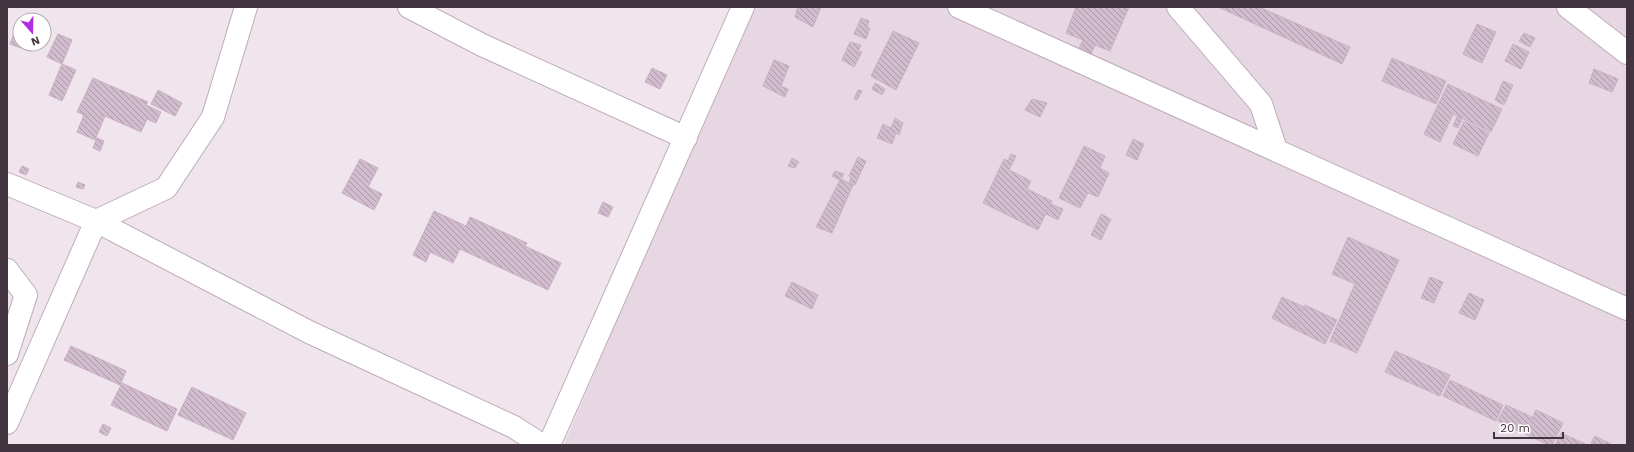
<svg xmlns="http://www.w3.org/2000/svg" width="1634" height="452" font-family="'Work Sans',sans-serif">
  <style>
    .residential { fill: #e7d7e3 }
    .building { fill: url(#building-back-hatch); stroke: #cab0c5 }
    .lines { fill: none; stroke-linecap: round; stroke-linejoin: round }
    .street-casing { stroke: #bdacb9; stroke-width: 24 }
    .street { stroke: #fff; stroke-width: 22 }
  </style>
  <defs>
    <pattern id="building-back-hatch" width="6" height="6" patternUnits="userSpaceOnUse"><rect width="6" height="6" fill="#d0bccc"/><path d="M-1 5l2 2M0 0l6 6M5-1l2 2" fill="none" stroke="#aa9aa7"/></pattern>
  </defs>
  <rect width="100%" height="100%" fill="#f0e5ed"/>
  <path class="residential" d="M747 7H1627V445H564Z"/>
  <g class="building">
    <path d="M798 7H821L813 27 795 17Z"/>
    <path d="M1076 7H1129L1110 51 1095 45 1091 54 1079 48 1083 40 1066 33Z"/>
    <path d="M1218 7H1259L1350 47 1342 64Z"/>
    <path d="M861 18 869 21 867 28H870L866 39 854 34Z"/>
    <path d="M1477 24 1496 32 1482 63 1463 54Z"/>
    <path d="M15 31 20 33V44H22L21 48 10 44Z"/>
    <path d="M893 31 919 43 896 90 871 76Z"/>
    <path d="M1524 33 1535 38 1530 47 1519 41Z"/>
    <path d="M58 34 72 40 62 64 47 57Z"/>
    <path d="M850 42 861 45 858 51 862 52 854 67 842 60Z"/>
    <path d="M1513 44 1529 52 1521 69 1505 61Z"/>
    <path d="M1392 58 1446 81 1436 104 1382 81Z"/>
    <path d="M774 60 789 66 781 86 788 89 785 97 763 86Z"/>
    <path d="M62 64 76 70 62 101 49 95Z"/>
    <path d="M652 68 667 75 660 89 645 82Z"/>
    <path d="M1594 69 1618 79 1612 92 1589 83Z"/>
    <path d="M93 78 148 102 146 105 161 112 156 123 147 119 141 132 105 116 95 140 77 132 84 115 77 112Z"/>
    <path d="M1503 81 1513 85 1504 105 1495 100Z"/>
    <path d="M875 83 885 89 882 95 872 89Z"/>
    <path d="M1448 84 1502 109 1491 132 1453 114 1440 142 1424 134Z"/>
    <path d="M158 90 182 103 175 116 151 104Z"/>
    <path d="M858 90 862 91 857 100 854 99Z"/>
    <path d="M1032 99 1047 103 1040 117 1025 110Z"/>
    <path d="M1457 117 1462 119 1458 128 1453 126Z"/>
    <path d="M895 118 903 123 899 135 896 133 892 144 877 138 883 124 891 128Z"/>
    <path d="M1464 121 1489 133 1478 156 1453 144Z"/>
    <path d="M97 138 104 141 100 151 93 148Z"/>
    <path d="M1133 139 1144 144 1137 160 1126 155Z"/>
    <path d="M1084 146 1105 156 1100 168 1109 173 1098 197 1088 193 1080 208 1059 198Z"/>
    <path d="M1011 154 1016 156 1009 170 1031 181 1027 189 1052 201 1038 230 983 203 1004 159 1008 161Z"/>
    <path d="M858 157 866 161 855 185 849 183 851 178 849 176Z"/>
    <path d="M792 158 799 162 795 168 788 166Z"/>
    <path d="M360 159 378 168 368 187 382 194 374 210 342 193Z"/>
    <path d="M22 166 29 169 26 175 19 172Z"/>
    <path d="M835 171 844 174 841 179 853 185 832 233 816 227 840 180 832 176Z"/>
    <path d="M78 182 85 185 83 189 76 187Z"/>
    <path d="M603 202 613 207 608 217 598 213Z"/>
    <path d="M1051 204 1063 209 1058 220 1046 214Z"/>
    <path d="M434 211 466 226 470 217 527 243 525 246 561 263 548 290 460 249 453 263 430 252 426 262 413 255Z"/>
    <path d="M1101 214 1111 219 1101 240 1091 235Z"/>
    <path d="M1348 237 1399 260 1357 353 1330 341 1355 284 1332 274Z"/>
    <path d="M1430 277 1443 282 1434 303 1421 298Z"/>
    <path d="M792 282 818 295 812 309 785 296Z"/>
    <path d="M1469 293 1484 300 1475 320 1459 313Z"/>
    <path d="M1282 297 1304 307 1294 329 1272 318Z"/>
    <path d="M1305 305 1337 320 1325 344 1294 329Z"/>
    <path d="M71 346 126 371 120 385 64 360Z"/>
    <path d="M1395 351 1450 375 1440 396 1385 372Z"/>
    <path d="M1450 380 1503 405 1496 421 1443 396Z"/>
    <path d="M122 383 177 409 167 431 111 405Z"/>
    <path d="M192 387 246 413 233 440 178 415Z"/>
    <path d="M1506 405 1532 417 1523 433 1498 421Z"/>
    <path d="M1536 410 1563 423 1552 445H1549L1525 434Z"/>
    <path d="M103 424 111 428 107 436 99 432Z"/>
    <path d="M1561 433 1588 445H1555Z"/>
    <path d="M1595 436 1613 445H1595L1591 443Z"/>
  </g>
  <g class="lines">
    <g class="street-casing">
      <g id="street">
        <path d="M409 7 482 45 686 138"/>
        <path d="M959 7 1627 309"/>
        <path d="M1178 7 1261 104 1276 150"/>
        <path d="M1568 7 1627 53"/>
        <path d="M7 184 96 221 309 332 514 427 542 445"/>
        <path d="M7 270 26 295 7 354"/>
        <path d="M7 423 96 221 166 188 213 117 246 7"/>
        <path d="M549 445 743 7"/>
      </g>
    </g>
    <use href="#street" class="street"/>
  </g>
  <rect width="1634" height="452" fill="none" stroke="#42353f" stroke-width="16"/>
  <g transform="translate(32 32) rotate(160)"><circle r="19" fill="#ffffff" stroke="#b3aeb2"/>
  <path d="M0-3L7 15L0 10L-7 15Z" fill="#b22be1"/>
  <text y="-6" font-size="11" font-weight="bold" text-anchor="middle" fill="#42353f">N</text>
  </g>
  <path d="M1494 432v6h69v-6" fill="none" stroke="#42353f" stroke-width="2"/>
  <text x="1500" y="432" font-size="12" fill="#42353f" stroke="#ffffff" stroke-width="3" paint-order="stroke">20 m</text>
</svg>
